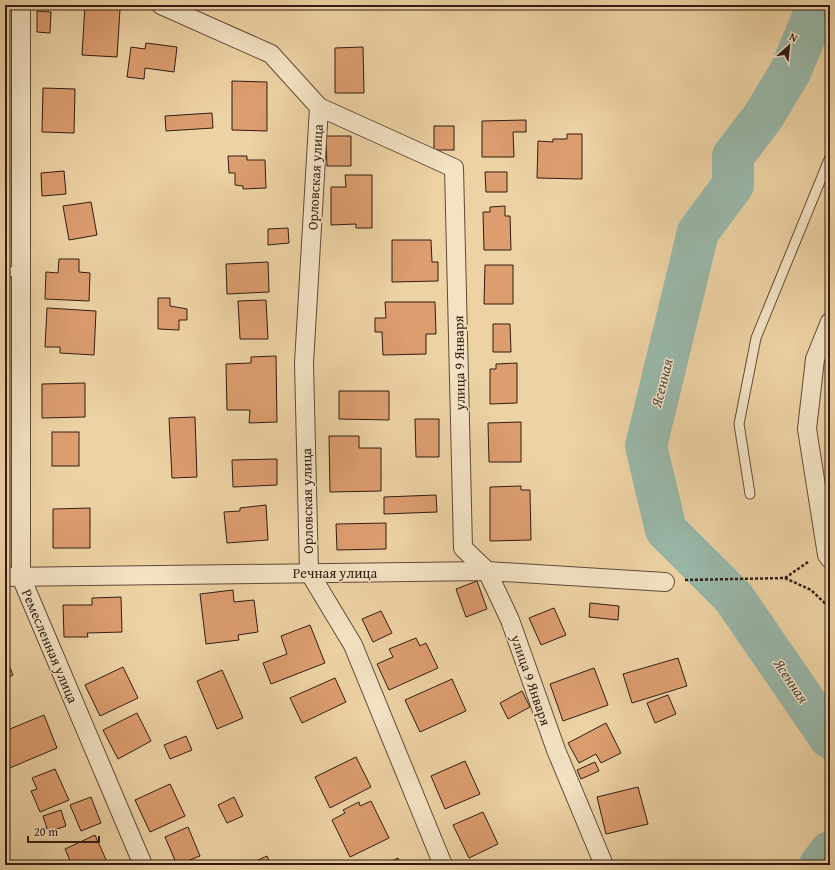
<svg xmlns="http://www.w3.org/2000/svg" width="835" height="870" font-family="'Gentium Book Plus',serif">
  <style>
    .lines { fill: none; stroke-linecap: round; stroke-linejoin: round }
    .river { stroke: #99b7a9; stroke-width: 42 }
    .building { fill: #dc9d6f; stroke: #321c13 }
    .service-casing { stroke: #614a37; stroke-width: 11 }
    .minor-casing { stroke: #614a37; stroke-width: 20 }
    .path { stroke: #321c13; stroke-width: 2.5; stroke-dasharray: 3 2; stroke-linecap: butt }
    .service { stroke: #f3e2c4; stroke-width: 9 }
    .minor { stroke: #f3e2c4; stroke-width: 18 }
    .labels { text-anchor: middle; stroke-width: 3; stroke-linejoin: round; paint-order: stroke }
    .street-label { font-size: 14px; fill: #321c13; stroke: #f3e2c4 }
    .water-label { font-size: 15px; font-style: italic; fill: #514a40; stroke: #f3e2c4 }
  </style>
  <rect width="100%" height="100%" fill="#edd2a4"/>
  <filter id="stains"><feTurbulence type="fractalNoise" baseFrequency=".005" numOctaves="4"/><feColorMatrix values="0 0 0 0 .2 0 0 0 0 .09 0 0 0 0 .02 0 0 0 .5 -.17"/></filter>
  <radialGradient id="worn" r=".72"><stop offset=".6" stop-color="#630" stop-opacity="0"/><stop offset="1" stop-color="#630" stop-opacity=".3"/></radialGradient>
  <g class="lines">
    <g class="river">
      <path d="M818 5 790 72 763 117 733 156V185L698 232 646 446 666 530 734 598 830 738"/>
      <path d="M820 865 830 852"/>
    </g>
  </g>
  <g class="building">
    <path d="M85 5H100V8L120 9 117 57 82 55Z"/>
    <path d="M37 11 51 12 50 33 37 32Z"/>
    <path d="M146 43 177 47 174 72 145 68 144 79 127 77 131 47 145 49Z"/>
    <path d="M363 47 364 93H335V48Z"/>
    <path d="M232 81 267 82V131L232 130Z"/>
    <path d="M43 88 75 89 74 133 42 132Z"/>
    <path d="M212 113 213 128 166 131 165 116Z"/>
    <path d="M526 120V132H513L514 157H482V121Z"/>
    <rect x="434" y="126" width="20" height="24"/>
    <path d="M567 134H582V179L537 178 538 141 553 142V139H567Z"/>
    <path d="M326 136H351V166H327Z"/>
    <path d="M228 156H247V160H265L266 188 243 189V186L235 185V173H229Z"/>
    <path d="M64 171 66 194 42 196 41 173Z"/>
    <path d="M485 172H507V192H486Z"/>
    <path d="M345 175H372V228H356V224L331 225V187H346Z"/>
    <path d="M91 202 97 235 69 240 63 206Z"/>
    <path d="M505 206V216H510L511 250H484L483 212H490V207Z"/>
    <path d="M288 228 289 243 268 245V229Z"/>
    <path d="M392 240H431L432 262H438V281L392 282Z"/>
    <path d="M59 259H79V272L90 273 89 301 45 299 46 272 58 273Z"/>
    <path d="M268 262 269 292 227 294 226 264Z"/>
    <path d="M485 265H513V304H484Z"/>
    <path d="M158 298H170V306L187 309V320H179V330L158 329Z"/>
    <path d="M266 300 268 339H240L238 301Z"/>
    <path d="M385 302H435L436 334H426V354L383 355 382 332H375V318H386Z"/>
    <path d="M47 308 96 311 94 355 60 353V347H45Z"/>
    <path d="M493 324H510L511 352H493Z"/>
    <path d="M276 356 277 422 249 423 250 410H227L226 364 251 363V357Z"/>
    <path d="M517 363V403L490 404V369H496V364Z"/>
    <path d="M85 383V417L42 418V384Z"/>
    <path d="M339 391H389V420L339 419Z"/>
    <path d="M195 417 197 477 172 478 169 418Z"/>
    <path d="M415 419H439V457H416Z"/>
    <path d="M521 422V462H489L488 423Z"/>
    <rect x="52" y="432" width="27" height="34"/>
    <path d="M329 436H359V448H381V491L330 492Z"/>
    <path d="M277 459V485L233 487 232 460Z"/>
    <path d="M521 486V490H530L531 540 490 541V487Z"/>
    <path d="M436 495 437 512 384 514V497Z"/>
    <path d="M266 505 268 540 227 543 224 512 240 511V508Z"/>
    <path d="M90 508V548H53V509Z"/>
    <path d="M386 523V549L337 550 336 524Z"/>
    <path d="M477 581 487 609 466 617 456 589Z"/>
    <path d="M233 590 234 602 254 600 258 632 238 635 239 640 206 644 200 594Z"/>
    <path d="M121 597 122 632 87 633 88 637H64L63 605H92V598Z"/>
    <path d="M590 603 619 606 618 620 589 617Z"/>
    <path d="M554 608 566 635 541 645 529 618Z"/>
    <path d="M381 611 392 633 373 642 362 619Z"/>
    <path d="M310 625 325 663 271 684 263 663 287 654 281 636Z"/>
    <path d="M416 638 420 646 426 643 438 668 389 690 377 664 393 657 389 649Z"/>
    <path d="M5 656 13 675 5 679Z"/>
    <path d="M678 658 687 686 632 703 623 674Z"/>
    <path d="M123 667 138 698 100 716 85 685Z"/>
    <path d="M594 668 608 705 563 721 550 684Z"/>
    <path d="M222 670 243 718 217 729 197 681Z"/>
    <path d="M335 678 346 702 302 723 290 698Z"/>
    <path d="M452 679 466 711 420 732 405 700Z"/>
    <path d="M522 691 530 707 508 719 500 703Z"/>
    <path d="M668 695 676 714 655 723 647 703Z"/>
    <path d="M137 713 151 741 118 759 103 730Z"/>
    <path d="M44 715 57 748 5 770V731Z"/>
    <path d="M606 723 621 753 601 763 596 754 579 763 568 743Z"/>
    <path d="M186 736 192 750 170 759 164 745Z"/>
    <path d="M356 757 371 787 330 808 315 777Z"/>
    <path d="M465 761 480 794 445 809 431 776Z"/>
    <path d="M595 762 599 771 581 779 577 770Z"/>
    <path d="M55 769 69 800 40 812 31 791 37 789 32 778Z"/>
    <path d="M170 784 185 816 150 832 135 800Z"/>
    <path d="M638 787 648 824 606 834 597 797Z"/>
    <path d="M91 797 101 823 81 831 70 805Z"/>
    <path d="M234 797 243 816 227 823 218 805Z"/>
    <path d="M371 801 389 838 350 857 332 820 345 813 343 810 359 802 360 806Z"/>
    <path d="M61 810 66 826 48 832 43 816Z"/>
    <path d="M483 812 498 844 469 858 453 825Z"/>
    <path d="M188 827 200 856 177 865 165 837Z"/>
    <path d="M95 835 107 862 100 865H72L65 849Z"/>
    <path d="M267 856 271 865H247Z"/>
    <path d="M398 858 401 865H383Z"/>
  </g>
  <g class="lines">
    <g class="service-casing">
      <g id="service">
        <path d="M5 272 21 271"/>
        <path d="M750 494 739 424 756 338 830 157"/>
        <path d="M820 500 830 499"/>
      </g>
    </g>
    <g class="minor-casing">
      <g id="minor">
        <path d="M21 5V577L143 865"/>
        <path d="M161 5 271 54 319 107 454 168 463 548 487 571 510 620 556 750 604 865"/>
        <path d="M319 107 304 363 309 572 353 645 443 865"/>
        <path d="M830 322 815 359 807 429 827 555 830 559"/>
        <path d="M5 577 487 571 665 582"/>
      </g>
    </g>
    <g class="path">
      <path d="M785 578 808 562"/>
      <path d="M685 580 785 578 811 590 830 608"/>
    </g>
    <use href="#service" class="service"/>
    <use href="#minor" class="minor"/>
  </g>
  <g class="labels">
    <g class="street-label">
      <text transform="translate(315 177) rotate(-87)" y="5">Орловская улица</text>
      <text transform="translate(459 363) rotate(-91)" y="5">улица 9 Января</text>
      <text transform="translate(307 501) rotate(-91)" y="5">Орловская улица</text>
      <text x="335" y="578">Речная улица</text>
      <text transform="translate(50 646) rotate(67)" y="5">Ремесленная улица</text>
      <text transform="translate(531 680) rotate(71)" y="5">улица 9 Января</text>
    </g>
    <g class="water-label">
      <text transform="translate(662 383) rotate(-76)" y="5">Ясенная</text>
      <text transform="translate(791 681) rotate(56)" y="5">Ясенная</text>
    </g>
  </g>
  <rect width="835" height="870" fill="none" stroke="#edd2a4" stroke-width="20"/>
  <rect x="6" y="6" width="823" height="858" fill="none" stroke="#321c13" stroke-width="2"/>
  <rect x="10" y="10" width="815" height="850" fill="none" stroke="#321c13"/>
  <g transform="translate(789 46) rotate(27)" stroke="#f3e2c4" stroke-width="3" paint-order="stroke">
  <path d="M0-3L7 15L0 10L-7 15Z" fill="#321c13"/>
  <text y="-6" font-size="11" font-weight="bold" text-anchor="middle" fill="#321c13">N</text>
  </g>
  <path d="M28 836v6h71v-6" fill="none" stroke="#321c13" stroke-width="2"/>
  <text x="34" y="836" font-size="12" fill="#321c13" stroke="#f3e2c4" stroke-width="3" paint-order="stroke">20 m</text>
  <rect width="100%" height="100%" filter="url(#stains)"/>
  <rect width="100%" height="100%" fill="url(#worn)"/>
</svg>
